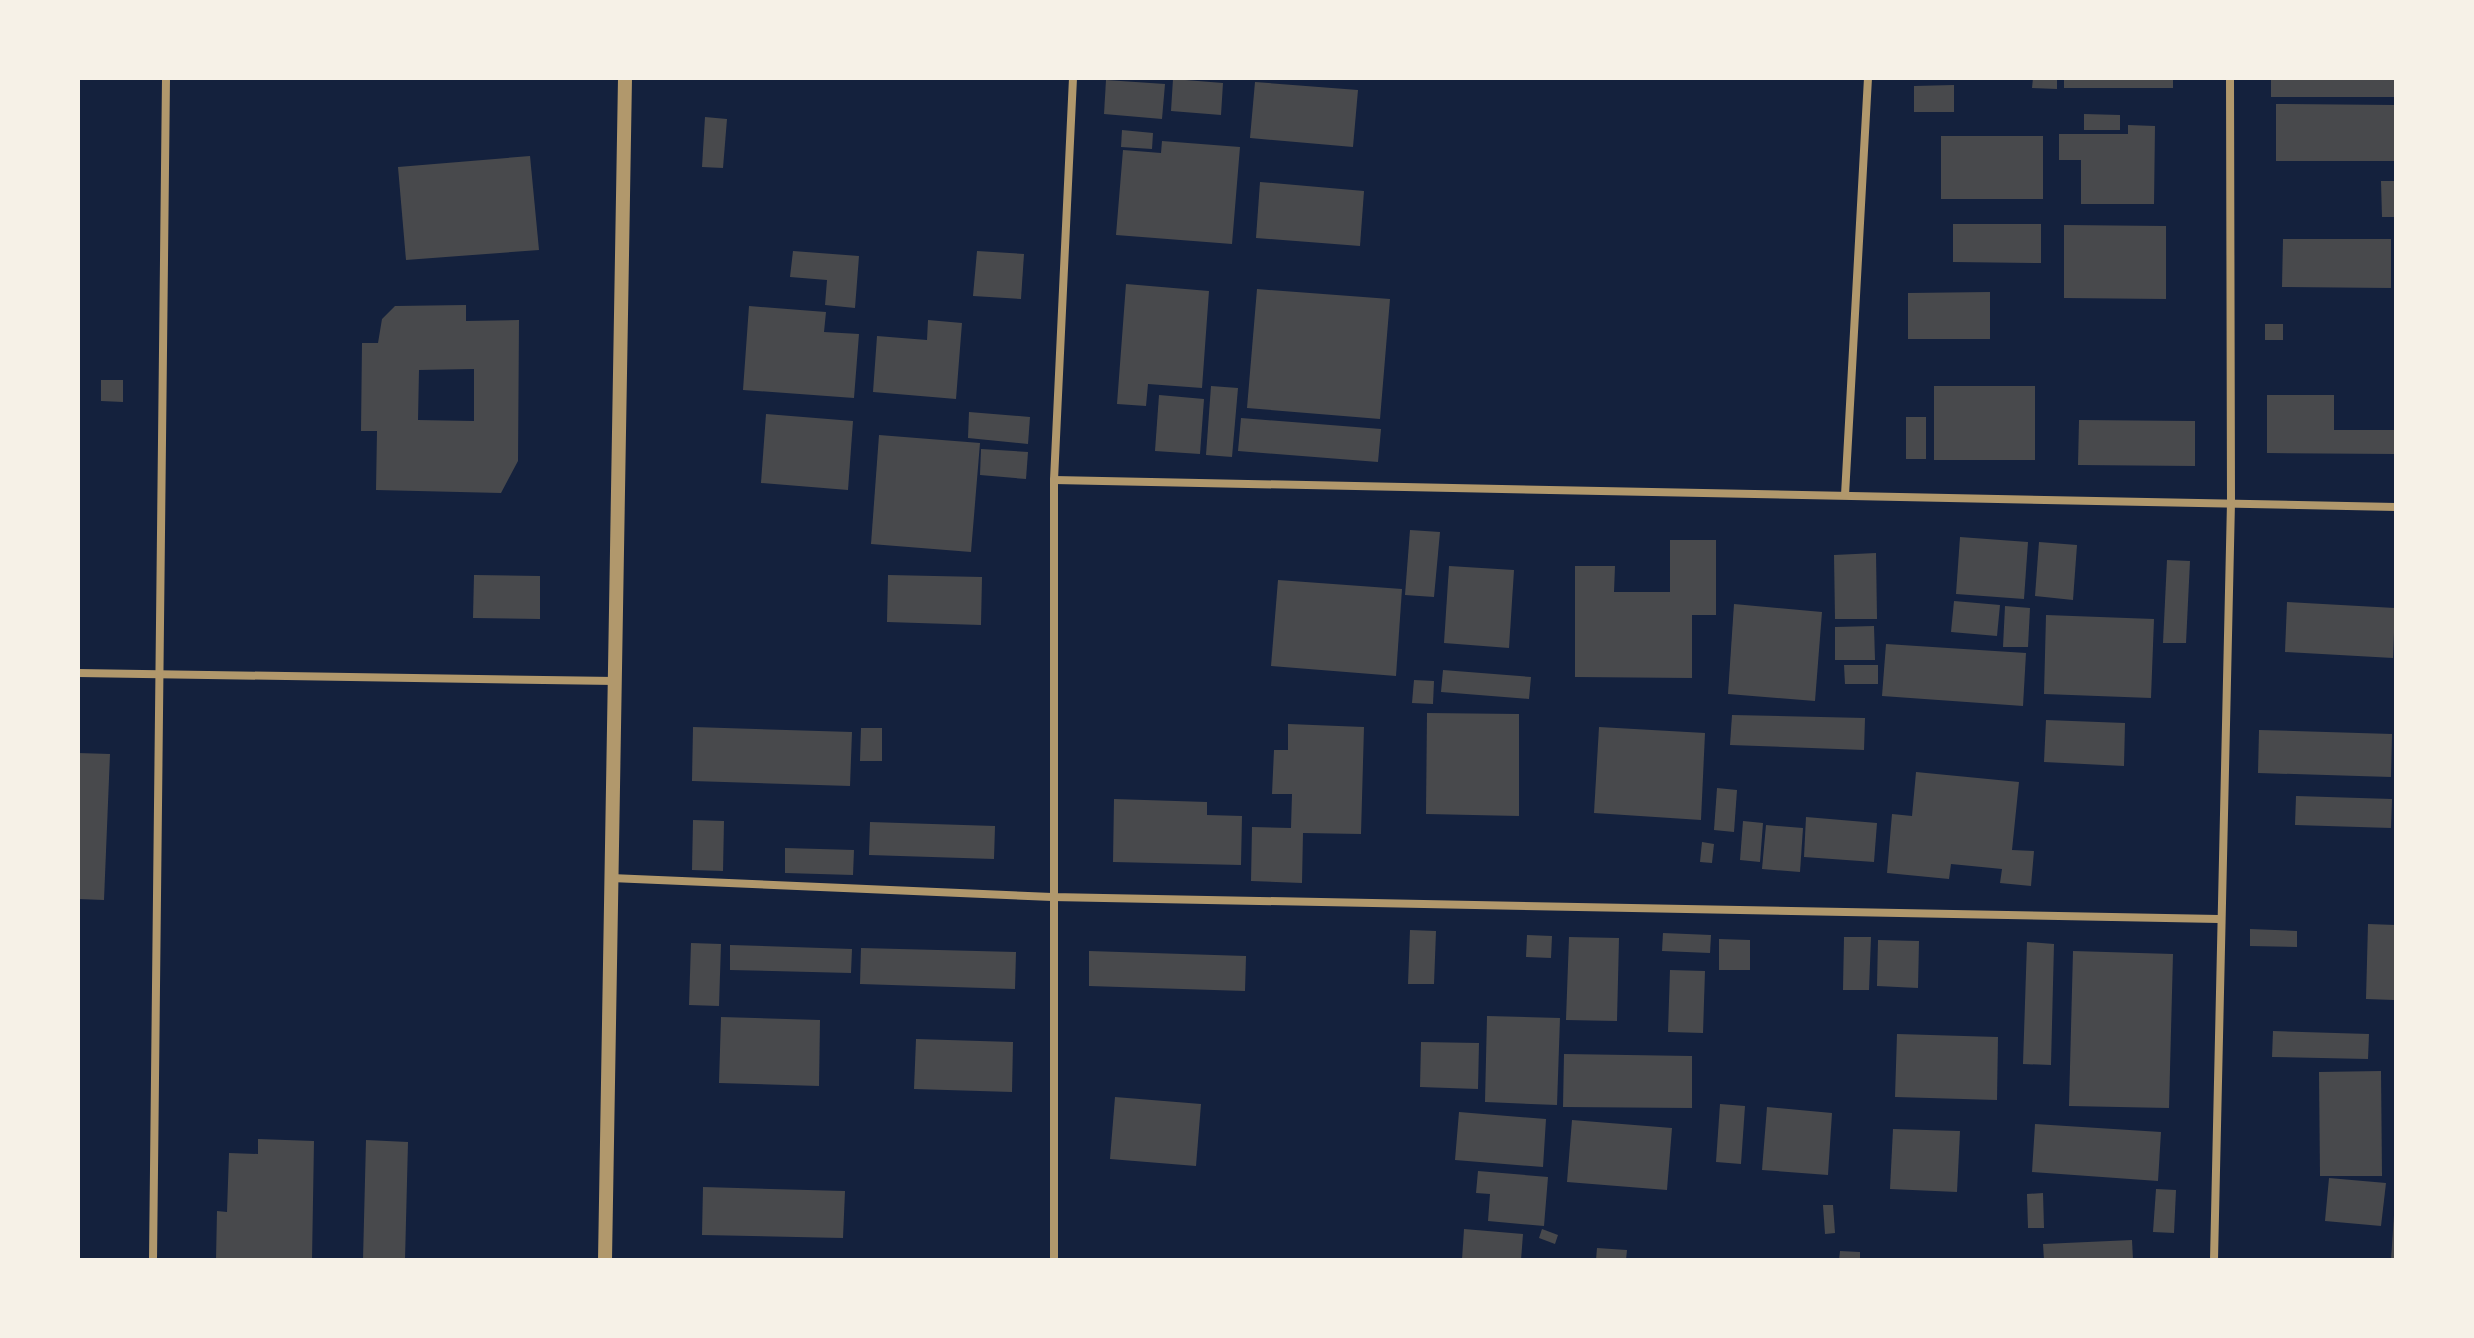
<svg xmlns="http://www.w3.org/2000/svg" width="2474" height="1338" font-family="Rubik,sans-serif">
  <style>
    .building { fill: #48494c; fill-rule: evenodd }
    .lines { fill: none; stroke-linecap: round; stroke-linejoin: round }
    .minor { stroke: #b1986c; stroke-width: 8 }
    .tertiary { stroke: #b1986c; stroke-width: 14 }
  </style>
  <rect width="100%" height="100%" fill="#14213d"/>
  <g class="building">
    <path d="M2033 78H2057V89L2032 88Z"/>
    <rect x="2064" y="78" width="109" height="10"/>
    <rect x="2271" y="78" width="125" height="19"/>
    <path d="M1173 79 1223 83 1221 115 1171 111Z"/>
    <path d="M1106 80 1165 84 1162 119 1104 114Z"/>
    <path d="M1255 82 1358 90 1353 147 1250 138Z"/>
    <path d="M1954 85V112H1914V86Z"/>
    <path d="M2276 104 2395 105V161H2276Z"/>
    <path d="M2084 114 2120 115V130H2084Z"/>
    <path d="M705 117 727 119 723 168 702 167Z"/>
    <path d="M2128 125 2155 126 2154 204H2081V160H2059V134H2128Z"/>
    <path d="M1122 130 1153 133 1152 149 1121 147Z"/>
    <rect x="1941" y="136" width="102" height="63"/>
    <path d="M1162 141 1240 147 1232 244 1116 235 1123 150 1161 153Z"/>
    <path d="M530 156 539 250 406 260 398 167Z"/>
    <path d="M2381 181H2396V217H2382Z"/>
    <path d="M1260 182 1364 191 1360 246 1256 238Z"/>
    <path d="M1953 224H2041V263L1953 262Z"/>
    <path d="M2064 225 2166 226V299L2064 298Z"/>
    <path d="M2283 239H2391V288L2282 287Z"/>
    <path d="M793 251 859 256 855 308 825 305 827 280 790 277Z"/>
    <path d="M977 251 1024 254 1021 299 973 296Z"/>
    <path d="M1126 284 1209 291 1202 388 1148 384 1146 406 1117 404Z"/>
    <path d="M1257 289 1390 299 1380 419 1247 408Z"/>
    <path d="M1990 292V339H1908V293Z"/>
    <path d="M466 305V321L519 320 518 461 501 493 376 490 377 431H361L362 343H378L382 319 395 306ZM474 369V421L418 420 419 370Z"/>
    <path d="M749 306 826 312 824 332 859 334 854 398 743 390Z"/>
    <path d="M928 320 962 323 956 399 873 392 877 336 927 340Z"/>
    <rect x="2265" y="324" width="18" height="16"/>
    <path d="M101 380H123V402L101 401Z"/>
    <path d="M1211 386 1238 388 1232 457 1206 455Z"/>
    <rect x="1934" y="386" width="101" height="74"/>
    <path d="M1159 395 1204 399 1200 454 1155 451Z"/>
    <path d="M2267 395H2334V430H2396V454L2267 453Z"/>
    <path d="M969 412 1030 417 1028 444 968 438Z"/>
    <path d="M766 414 853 421 848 490 761 483Z"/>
    <rect x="1906" y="417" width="20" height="42"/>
    <path d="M1241 418 1381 429 1378 462 1238 451Z"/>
    <path d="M2079 420 2195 421V466L2078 465Z"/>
    <path d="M879 435 980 443 971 552 871 544Z"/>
    <path d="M981 449 1028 452 1026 479 980 475Z"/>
    <path d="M1410 530 1440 532 1434 597 1405 595Z"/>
    <path d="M1960 537 2028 542 2024 599 1956 594Z"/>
    <path d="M1670 540H1716V615H1692V678L1575 677V566H1615L1614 592H1670Z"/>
    <path d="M2039 542 2077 545 2073 600 2035 596Z"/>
    <path d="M1876 553 1877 619H1835L1834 555Z"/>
    <path d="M2167 560 2190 561 2186 643H2163Z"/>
    <path d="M1449 566 1514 570 1509 648 1444 643Z"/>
    <path d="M474 575 540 576V619L473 618Z"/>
    <path d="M888 575 982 577 981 625 887 622Z"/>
    <path d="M1278 580 1402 589 1396 676 1271 666Z"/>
    <path d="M1954 601 2000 605 1997 636 1951 632Z"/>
    <path d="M2287 602 2395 608 2393 658 2285 652Z"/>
    <path d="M1734 604 1822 612 1815 701 1728 694Z"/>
    <path d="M2005 606 2030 608 2028 647H2003Z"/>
    <path d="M2046 615 2154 619 2151 698 2044 694Z"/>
    <path d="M1874 626 1875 660H1835V627Z"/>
    <path d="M1886 644 2026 653 2023 706 1882 696Z"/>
    <path d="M1844 665H1878V684H1845Z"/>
    <path d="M1443 670 1531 677 1529 699 1441 692Z"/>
    <path d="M1414 680 1434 681 1433 704 1412 703Z"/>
    <path d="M1427 713 1519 714V816L1426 814Z"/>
    <path d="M1732 715 1865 718 1864 750 1730 745Z"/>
    <path d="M2046 720 2125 723 2124 766 2044 762Z"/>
    <path d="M1288 724 1364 727 1361 834 1303 833 1302 883 1251 881 1252 827 1291 828 1292 794H1272L1274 750H1288Z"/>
    <path d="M693 727 852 732 850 786 692 781Z"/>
    <path d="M1599 727 1705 733 1701 820 1594 813Z"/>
    <path d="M861 728H882V761H860Z"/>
    <path d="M2259 730 2392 734 2391 777 2258 773Z"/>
    <path d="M78 753 110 754 104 900 78 899Z"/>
    <path d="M1916 772 2019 782 2012 850 2034 851 2031 886 2000 883 2002 869 1951 864 1949 879 1887 873 1892 814 1912 816Z"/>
    <path d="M1717 788 1737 790 1734 832 1714 830Z"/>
    <path d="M2296 796 2392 799 2391 828 2295 825Z"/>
    <path d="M1114 799 1207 802V815L1242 816 1241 865 1113 862Z"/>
    <path d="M1806 817 1877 823 1874 862 1804 857Z"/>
    <path d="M693 820 724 821 723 871 692 870Z"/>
    <path d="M1743 821 1763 823 1760 862 1740 860Z"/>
    <path d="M870 822 995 826 994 859 869 855Z"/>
    <path d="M1766 825 1803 828 1800 872 1762 869Z"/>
    <path d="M1702 842 1714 844 1712 863 1700 862Z"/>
    <path d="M785 848 854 850 853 875 785 873Z"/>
    <path d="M2368 924 2396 925 2394 1000 2366 999Z"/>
    <path d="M2250 929 2297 931V947L2250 946Z"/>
    <path d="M1410 930 1436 931 1434 984H1408Z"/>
    <path d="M1663 933 1711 935 1710 953 1662 951Z"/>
    <path d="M1527 935 1552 936 1551 958 1526 957Z"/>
    <path d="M1569 937 1619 938 1617 1021 1566 1020Z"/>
    <path d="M1844 937H1871L1869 990H1843Z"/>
    <path d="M1719 939 1750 940V970H1719Z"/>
    <path d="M1878 940 1919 941 1918 988 1877 986Z"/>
    <path d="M2027 942 2054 944 2051 1065 2023 1064Z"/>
    <path d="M691 943 721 944 719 1006 689 1005Z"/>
    <path d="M730 945 852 949 851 973 730 970Z"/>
    <path d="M861 948 1016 952 1015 989 860 984Z"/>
    <path d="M1089 951 1246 956 1245 991 1089 986Z"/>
    <path d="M2073 951 2173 954 2169 1108 2069 1106Z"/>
    <path d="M1670 970 1705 971 1703 1033 1668 1032Z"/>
    <path d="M1487 1016 1560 1018 1557 1105 1485 1102Z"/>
    <path d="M721 1017 820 1020 819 1086 719 1083Z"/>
    <path d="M2273 1031 2369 1034 2368 1059 2272 1057Z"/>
    <path d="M1897 1034 1998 1037 1997 1100 1895 1097Z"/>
    <path d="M916 1039 1013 1042 1012 1092 914 1089Z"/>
    <path d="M1421 1042 1479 1043 1478 1089 1420 1087Z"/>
    <path d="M1564 1054 1692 1056V1108L1563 1107Z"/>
    <path d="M2381 1071 2382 1176H2320L2319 1072Z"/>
    <path d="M1115 1097 1201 1104 1196 1166 1110 1159Z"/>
    <path d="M1720 1104 1745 1106 1741 1164 1716 1162Z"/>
    <path d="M1767 1107 1832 1113 1828 1175 1762 1170Z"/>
    <path d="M1459 1112 1546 1119 1543 1167 1455 1160Z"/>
    <path d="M1572 1120 1672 1128 1667 1190 1567 1182Z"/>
    <path d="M2035 1124 2161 1132 2158 1181 2032 1172Z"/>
    <path d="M1893 1129 1960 1131 1957 1192 1890 1189Z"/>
    <path d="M258 1139 314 1141 312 1260H216L217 1211 227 1212 229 1153 258 1154Z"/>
    <path d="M366 1140 408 1142 405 1260H363Z"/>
    <path d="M1478 1171 1548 1177 1544 1226 1488 1221 1490 1194 1476 1193Z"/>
    <path d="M2329 1178 2386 1183 2381 1226 2325 1221Z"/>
    <path d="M703 1187 845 1191 843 1238 702 1235Z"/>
    <path d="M2156 1189 2176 1190 2174 1233 2153 1232Z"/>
    <path d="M2043 1193 2044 1228H2028L2027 1194Z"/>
    <path d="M1823 1205H1833L1835 1233 1825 1234Z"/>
    <path d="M2394 1215 2396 1260H2391Z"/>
    <path d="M1464 1229 1523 1234 1521 1260H1462Z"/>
    <path d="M1542 1229 1558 1235 1555 1244 1539 1238Z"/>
    <path d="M2132 1240 2133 1260H2044L2043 1244Z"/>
    <path d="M1597 1248 1627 1250 1626 1260H1596Z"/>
    <path d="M1840 1251 1860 1252V1260H1839Z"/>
  </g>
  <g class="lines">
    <g class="minor">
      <path d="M1054 480 2396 507"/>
      <path d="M1845 495 1868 78"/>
      <path d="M78 673 615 681"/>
      <path d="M611 878 1052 897 2219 919"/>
      <path d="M153 1260 166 78"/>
      <path d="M1054 1260V480L1073 78"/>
      <path d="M2214 1260 2231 502 2230 78"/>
    </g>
    <path class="tertiary" d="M605 1260 625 78"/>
  </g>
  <rect width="2474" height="1338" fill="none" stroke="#f6f1e7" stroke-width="160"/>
</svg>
